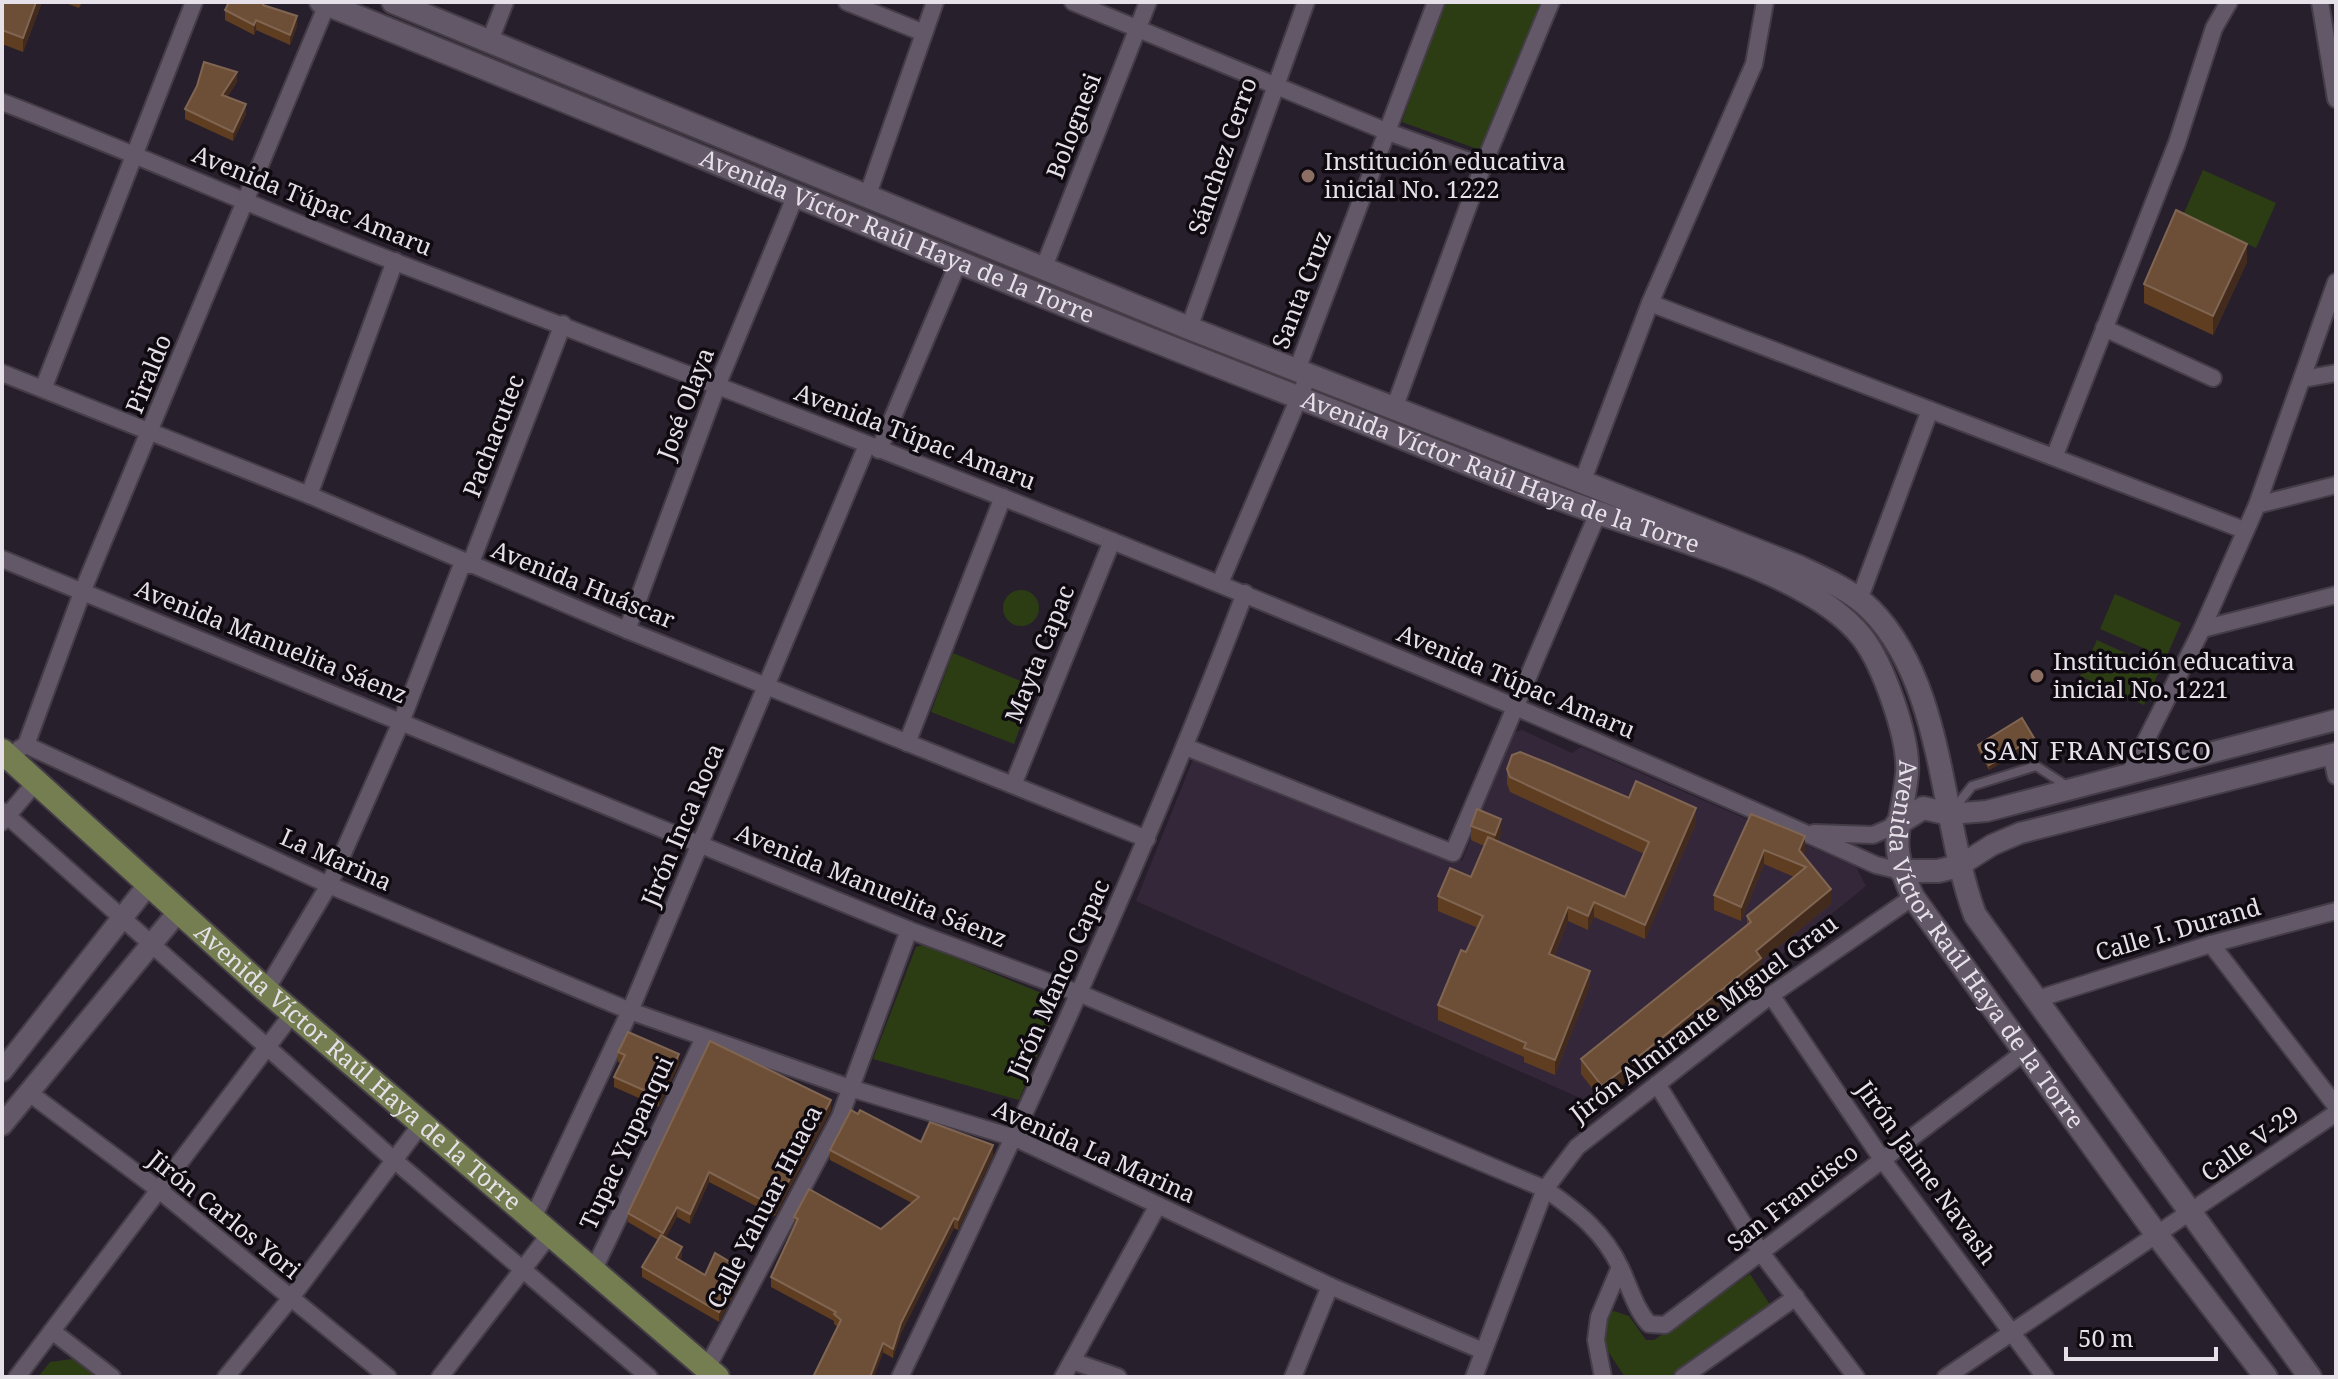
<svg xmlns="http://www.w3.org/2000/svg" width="2338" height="1379" font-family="'Noto Serif',serif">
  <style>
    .built { fill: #342739 }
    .green { fill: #2c3d14 }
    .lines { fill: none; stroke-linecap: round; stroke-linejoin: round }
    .service-casing { stroke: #443d47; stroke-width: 12 }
    .minor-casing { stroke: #443d47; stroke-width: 20 }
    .tertiary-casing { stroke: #443d47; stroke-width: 24 }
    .secondary-casing { stroke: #443d47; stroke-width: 26 }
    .primary-casing { stroke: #443d47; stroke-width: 28 }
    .service { stroke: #625867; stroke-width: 8 }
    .minor { stroke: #625867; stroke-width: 16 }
    .tertiary { stroke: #625867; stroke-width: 20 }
    .secondary { stroke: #625867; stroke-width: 22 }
    .primary { stroke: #747e50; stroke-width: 24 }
    .wall { fill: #5e3d21 }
    .shaded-wall { fill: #422a1c }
    .building { fill: #6d4f37; stroke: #806652; stroke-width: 2 }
    .education-dot { fill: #8d6e63; stroke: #0e0a10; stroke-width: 3 }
    .labels { text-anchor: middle; stroke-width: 7; stroke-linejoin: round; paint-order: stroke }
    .street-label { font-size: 24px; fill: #e6e0e9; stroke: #0e0a10 }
    .poi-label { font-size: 24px; fill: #e6e0e9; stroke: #0e0a10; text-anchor: start }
    .neighbourhood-label { font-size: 26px; letter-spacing: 2px; fill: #e6e0e9; stroke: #0e0a10 }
  </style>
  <rect width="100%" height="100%" fill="#281f2c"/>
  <path class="built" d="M1522 730 1572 753 1581 747 1856 867 1866 886 1596 1105 1136 901 1194 757 1462 861 1513 733Z"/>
  <g class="green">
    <path d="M1444 2H1544L1480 150 1402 122Z"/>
    <path d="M2203 170 2276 203 2256 248 2183 215Z"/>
    <circle cx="1021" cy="608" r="18"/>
    <path d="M2115 594 2181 623 2166 658 2100 629Z"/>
    <path d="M2097 640 2160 669 2144 705 2080 676Z"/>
    <path d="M953 653 1035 687 1014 744 931 712Z"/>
    <path d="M924 945 1056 999 1058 1006 1019 1100 873 1059 916 947Z"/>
    <path d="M1750 1274 1772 1308 1675 1377H1625L1601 1341 1606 1315 1614 1311 1629 1316 1646 1340H1654Z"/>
    <path d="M72 1359 96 1377H38L50 1362Z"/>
  </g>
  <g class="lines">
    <g class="service-casing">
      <path id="service" d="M1953 810 1972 786 2036 766 2067 786"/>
    </g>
    <g class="minor-casing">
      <g id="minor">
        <path d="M847 2 924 33"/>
        <path d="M1073 2 1388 132 1483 166"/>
        <path d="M2320 2 2336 99"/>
        <path d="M489 43 505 2"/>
        <path d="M2 102C135 153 265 212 398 263 895 453 1391 645 1876 865L1901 871"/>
        <path d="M867 197 935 2"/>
        <path d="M1044 267 1148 2"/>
        <path d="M1650 303 2244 530"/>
        <path d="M1189 328 1306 2"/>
        <path d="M2104 328 2213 378"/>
        <path d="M1297 370 1436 2"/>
        <path d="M2 373 309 495 627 630 1147 839"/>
        <path d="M2303 379 2336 373"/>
        <path d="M43 389 194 2"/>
        <path d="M1395 406 1483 166 1551 2"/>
        <path d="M879 450 958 263"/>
        <path d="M2055 455 2177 143 2214 28 2229 2"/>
        <path d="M1583 480 1650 303 1754 64 1765 2"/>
        <path d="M309 495 395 261"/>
        <path d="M2257 505 2336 485"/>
        <path d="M2 559 909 930 1081 994 1545 1189C1577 1211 1604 1232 1621 1269 1630 1288 1635 1308 1649 1324L1665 1325 2027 1050"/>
        <path d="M470 565 563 324"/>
        <path d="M1220 583 1309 374"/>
        <path d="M1859 600 1930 410"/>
        <path d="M2202 629 2336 595"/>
        <path d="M627 630 717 386 795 197"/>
        <path d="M907 743 1003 497"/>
        <path d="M26 745 329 885 630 1011 850 1088 1015 1138 1330 1286 1483 1351"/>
        <path d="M1186 747 1453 853 1598 513"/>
        <path d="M19 749 26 745 83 590 328 2"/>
        <path d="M2331 754 2336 776"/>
        <path d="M2130 772 2202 629 2257 505 2336 282"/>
        <path d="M1013 785 1112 541"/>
        <path d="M2 811 394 1160 649 1377"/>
        <path d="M2 822 36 782"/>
        <path d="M1814 833 1873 835 1896 825"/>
        <path d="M2211 944 2336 1106"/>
        <path d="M266 990 329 885 401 722 463 562"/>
        <path d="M1771 995 1882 1159 2045 1377"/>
        <path d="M2034 1000 2211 944 2336 911"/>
        <path d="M1657 1084 1762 1254 1856 1377"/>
        <path d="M28 1092 159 1190 388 1377"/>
        <path d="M533 1218 630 1011 867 445"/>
        <path d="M594 1269 704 1038"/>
        <path d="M52 1331 112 1377"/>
        <path d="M1072 1361 1118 1377"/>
        <path d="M707 1368 840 1117 909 930"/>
        <path d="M17 1377 293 1013"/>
        <path d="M226 1377 290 1299 422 1123"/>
        <path d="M440 1377 550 1234"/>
        <path d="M900 1377C1024 1119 1143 861 1245 593"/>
        <path d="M1063 1377 1158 1205"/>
        <path d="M1293 1377 1330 1286"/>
        <path d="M1474 1377 1545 1189 1577 1147 1771 995 1913 897"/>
        <path d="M1603 1377 1596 1340 1599 1317 1620 1267"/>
        <path d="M1683 1377 1796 1297"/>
        <path d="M1946 1377 2336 1113"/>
      </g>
    </g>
    <g class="tertiary-casing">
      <g id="tertiary">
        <path d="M1950 814 1987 811 2336 720"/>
        <path d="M1959 866 1992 845 2020 833 2336 753"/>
        <path d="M2 1071 148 885"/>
        <path d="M2 1125 178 912"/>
      </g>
    </g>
    <g class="secondary-casing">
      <g id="secondary">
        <path id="s1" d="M321 2C650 134 977 273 1308 401 1405 438 1501 479 1599 513 1673 539 1813 574 1862 637 1883 664 1910 739 1907 774 1901 831 1886 839 1913 897L2157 1235 2266 1377"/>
        <path d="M393 2 1189 328 1797 566C1823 578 1851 590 1871 610 1945 685 1940 821 1975 915L2310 1377"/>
        <path d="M1896 825 1923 808 1950 814"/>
        <path d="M1901 871H1938L1959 866"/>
      </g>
    </g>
    <g class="primary-casing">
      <g id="primary">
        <path id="s2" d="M2 751 266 990 717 1377"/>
      </g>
    </g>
    <use href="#service" class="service"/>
    <use href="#minor" class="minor"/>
    <use href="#tertiary" class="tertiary"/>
    <use href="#secondary" class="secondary"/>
    <use href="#primary" class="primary"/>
  </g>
  <g class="wall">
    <path d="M2 2H42L23 52 2 44Z"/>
    <path d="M63 2H82L79 8Z"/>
    <path d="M267 6 297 26 290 45 256 30 254 35 225 20V10Z"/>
    <path d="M237 82 227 97 246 114 233 141 185 119V109Z"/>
    <path d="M2247 262 2213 335 2144 303V284Z"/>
    <path d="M2034 743 1989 770 1978 750V745Z"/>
    <path d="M1507 769 1629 798 1696 823 1645 939 1594 917 1588 930 1568 921 1554 956 1590 985 1555 1075 1524 1062V1057L1438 1020V1005L1478 928 1438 911V896L1471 877 1484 846 1471 840V826L1501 833 1498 842 1625 897 1644 854 1510 792 1507 784Z"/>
    <path d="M1751 814 1805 851 1803 855 1831 904 1761 961V972L1602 1101 1581 1074V1059L1747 925V916L1794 877 1764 864 1741 921 1714 910V895Z"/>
    <path d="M618 1052 679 1064 659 1107 614 1087V1077L621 1063 618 1062Z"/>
    <path d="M831 1110 775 1216 709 1182 690 1224 677 1217 666 1237 682 1256 680 1260 705 1275 742 1279 719 1322 642 1277V1267L658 1240 628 1222V1213Z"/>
    <path d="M921 1142 993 1155 958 1230 954 1228 901 1333 893 1358 838 1327 834 1324V1321L771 1287V1277L795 1227 794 1217 881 1229 912 1203 830 1160V1150Z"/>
  </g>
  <g class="shaded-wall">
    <path d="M36 2H42L23 52V38Z"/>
    <path d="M297 16V26L290 45V35Z"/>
    <path d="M256 20V30L254 35V25Z"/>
    <path d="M237 72V82L222 105V95Z"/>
    <path d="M246 104V114L233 141V132Z"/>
    <path d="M2247 244V262L2213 335V316Z"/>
    <path d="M2034 738V743L1989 770V765Z"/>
    <path d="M1696 808V823L1645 939V925Z"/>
    <path d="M1501 819V833L1495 850V835Z"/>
    <path d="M1805 836V851L1799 865V850Z"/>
    <path d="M1764 850V864L1741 921V907Z"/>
    <path d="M1831 889V904L1761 961V972L1602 1101V1086L1756 951Z"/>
    <path d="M1594 902V917L1588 930V916Z"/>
    <path d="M1568 907V921L1549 968V954Z"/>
    <path d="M1590 971V985L1555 1075V1060Z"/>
    <path d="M679 1054V1064L659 1107V1097Z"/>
    <path d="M831 1100V1110L775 1216V1207Z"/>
    <path d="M993 1145V1155L958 1230V1220Z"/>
    <path d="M709 1172V1182L690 1224V1214Z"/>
    <path d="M677 1207V1217L663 1243V1233Z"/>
    <path d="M954 1218V1228L901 1333 893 1358V1349L901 1323Z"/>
    <path d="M682 1247V1256L676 1268V1258Z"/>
    <path d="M742 1269V1279L719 1322V1312Z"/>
    <path d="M883 1343V1353L874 1377H870Z"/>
  </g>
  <g class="building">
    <path d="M2 2H36L23 38 2 30Z"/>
    <path d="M229 2H264L263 5 297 16 290 35 256 20 254 25 225 10Z"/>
    <path d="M204 62 237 72 222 95 246 104 233 132 185 109 197 86Z"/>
    <path d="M2176 210 2247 244 2213 316 2144 284Z"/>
    <path d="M2022 718 2034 738 1989 765 1978 745Z"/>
    <path d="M1520 752 1550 764 1629 798 1636 781 1696 808 1645 925 1594 902 1588 916 1568 907 1549 954 1590 971 1555 1060 1524 1048 1526 1043 1438 1005 1461 950 1466 952 1483 916 1438 896 1450 868 1471 877 1488 837 1625 897 1649 842 1510 777 1507 769 1512 755Z"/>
    <path d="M1477 809 1501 819 1495 835 1471 826Z"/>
    <path d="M1751 814 1805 836 1799 850 1831 889 1756 951 1761 958 1602 1086 1581 1059 1751 922 1747 916 1806 867 1764 850 1741 907 1714 895Z"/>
    <path d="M628 1032 679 1054 659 1097 614 1077 625 1055 618 1052Z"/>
    <path d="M710 1041 831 1100 775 1207 709 1172 690 1214 677 1207 663 1233 628 1213Z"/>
    <path d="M851 1110 858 1114 860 1110 921 1142 930 1122 993 1145 958 1220 954 1218 901 1323 893 1349 883 1343 870 1377H813L841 1320 834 1314 836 1312 771 1277 798 1219 794 1217 809 1189 881 1229 919 1197 830 1150Z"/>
    <path d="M661 1235 682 1247 676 1258 705 1275 715 1253 742 1269 719 1312 642 1267Z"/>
  </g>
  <g class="education-dot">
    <circle cx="1308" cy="176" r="8"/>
    <circle cx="2037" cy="676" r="8"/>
  </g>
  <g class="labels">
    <g class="street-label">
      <text transform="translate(1074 126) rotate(-69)" y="8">Bolognesi</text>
      <text transform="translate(1223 156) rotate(-71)" y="8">Sánchez Cerro</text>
      <text transform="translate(312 201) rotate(22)" y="8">Avenida Túpac Amaru</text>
      <text dy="8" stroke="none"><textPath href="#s1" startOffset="622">Avenida Víctor Raúl Haya de la Torre</textPath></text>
      <text transform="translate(1302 290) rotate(-69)" y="8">Santa Cruz</text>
      <text transform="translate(149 374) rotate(-68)" y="8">Piraldo</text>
      <text transform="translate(686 404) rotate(-69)" y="8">José Olaya</text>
      <text transform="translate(494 436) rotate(-69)" y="8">Pachacutec</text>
      <text transform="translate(915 437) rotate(21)" y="8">Avenida Túpac Amaru</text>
      <text dy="8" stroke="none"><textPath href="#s1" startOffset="1270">Avenida Víctor Raúl Haya de la Torre</textPath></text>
      <text transform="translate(583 585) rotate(22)" y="8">Avenida Huáscar</text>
      <text transform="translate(271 642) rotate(22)" y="8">Avenida Manuelita Sáenz</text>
      <text transform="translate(1040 654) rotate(-68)" y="8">Mayta Capac</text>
      <text transform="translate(1516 682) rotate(23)" y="8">Avenida Túpac Amaru</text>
      <text transform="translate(683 825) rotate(-67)" y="8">Jirón Inca Roca</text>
      <text transform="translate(336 860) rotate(24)" y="8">La Marina</text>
      <text transform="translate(871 886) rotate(22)" y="8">Avenida Manuelita Sáenz</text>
      <text transform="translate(2178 930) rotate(-16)" y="8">Calle I. Durand</text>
      <text dy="8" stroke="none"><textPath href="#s1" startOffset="2014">Avenida Víctor Raúl Haya de la Torre</textPath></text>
      <text transform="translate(1059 979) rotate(-66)" y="8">Jirón Manco Capac</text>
      <text transform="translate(1704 1019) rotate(-37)" y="8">Jirón Almirante Miguel Grau</text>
      <text dy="8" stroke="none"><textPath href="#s2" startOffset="476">Avenida Víctor Raúl Haya de la Torre</textPath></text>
      <text transform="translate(627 1143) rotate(-65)" y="8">Tupac Yupanqui</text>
      <text transform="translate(2250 1144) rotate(-35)" y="8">Calle V-29</text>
      <text transform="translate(1094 1152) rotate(24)" y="8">Avenida La Marina</text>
      <text transform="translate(1926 1173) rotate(54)" y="8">Jirón Jaime Navash</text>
      <text transform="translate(1793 1198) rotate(-38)" y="8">San Francisco</text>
      <text transform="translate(765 1207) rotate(-63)" y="8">Calle Yahuar Huaca</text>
      <text transform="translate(224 1215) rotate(39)" y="8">Jirón Carlos Yori</text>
    </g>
    <g class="poi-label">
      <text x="1324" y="170">Institución educativa<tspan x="1324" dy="28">inicial No. 1222</tspan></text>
      <text x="2053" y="670">Institución educativa<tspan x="2053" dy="28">inicial No. 1221</tspan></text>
    </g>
    <g class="neighbourhood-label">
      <text x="2098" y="760">SAN FRANCISCO</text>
    </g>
  </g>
  <rect width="2338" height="1379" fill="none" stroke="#e6e0e9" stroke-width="8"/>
  <path d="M2066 1347v12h150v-12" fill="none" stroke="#e6e0e9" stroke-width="4"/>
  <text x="2078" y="1347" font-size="24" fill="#e6e0e9" stroke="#0e0a10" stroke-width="6" paint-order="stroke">50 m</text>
</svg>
